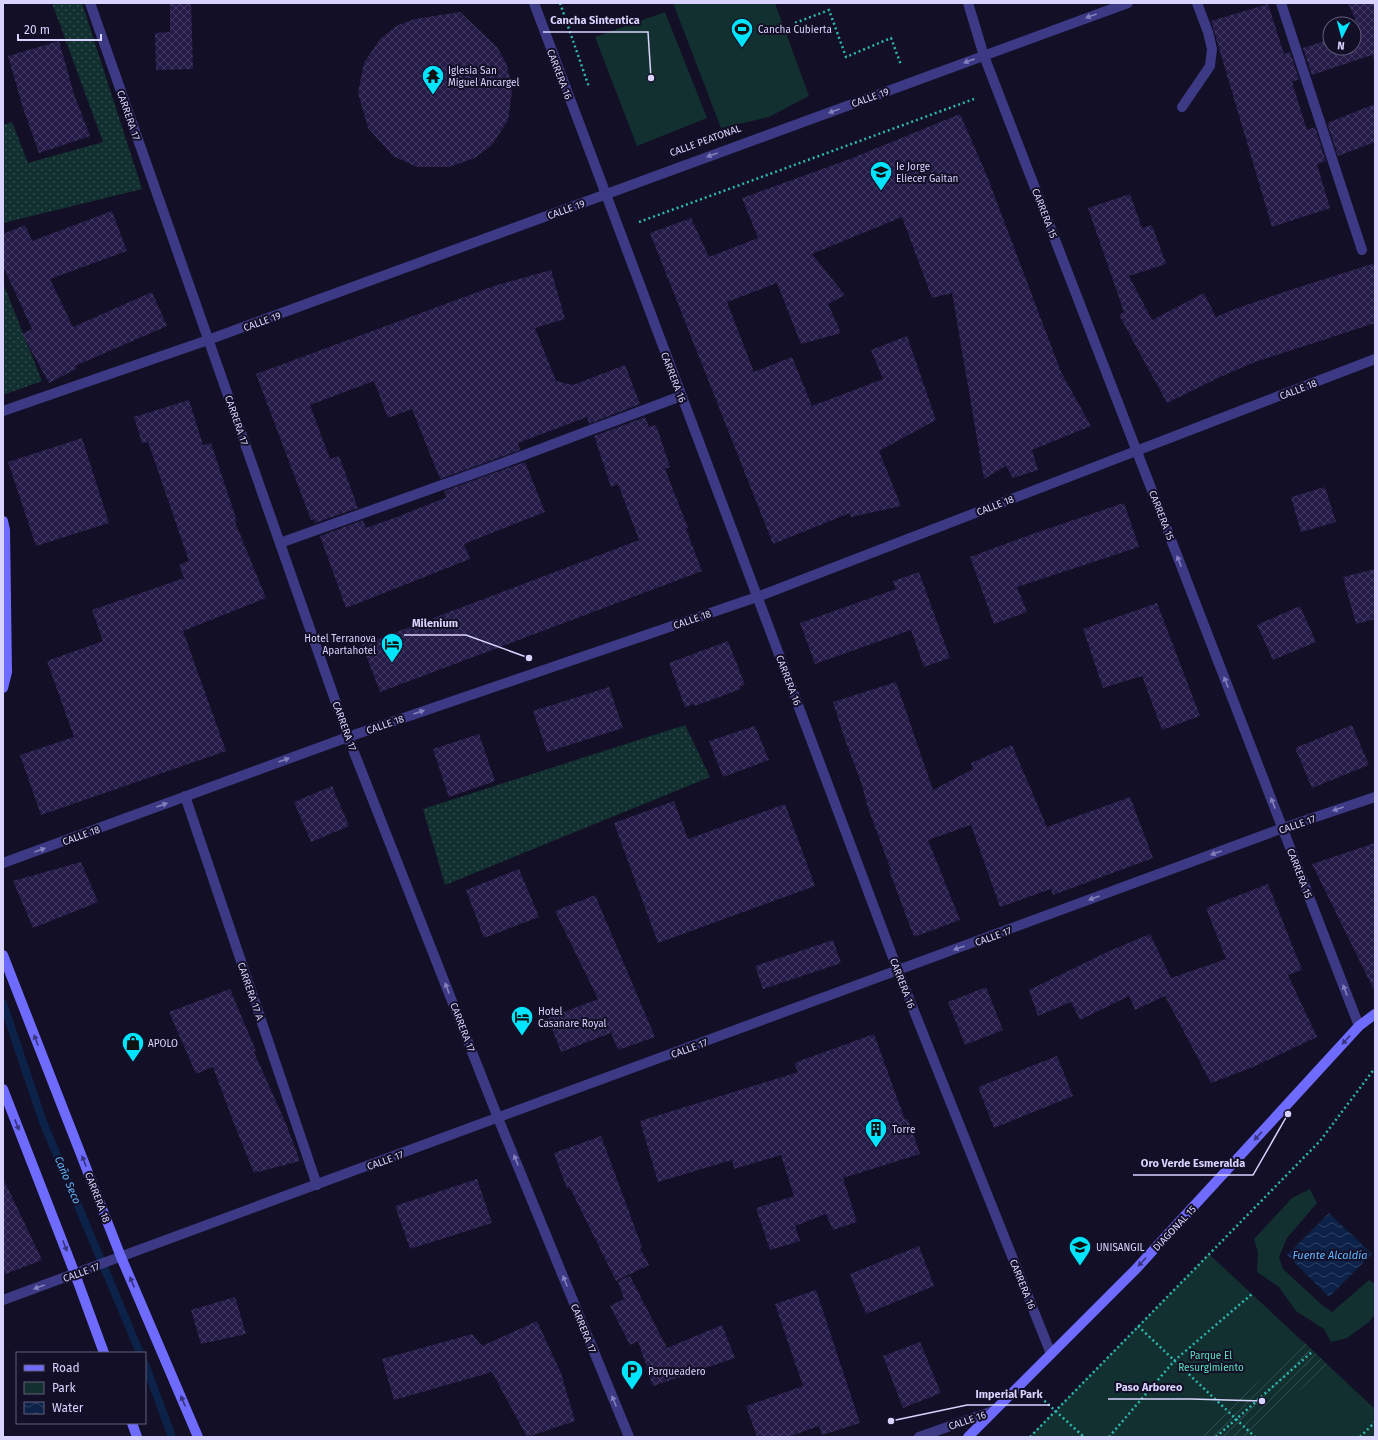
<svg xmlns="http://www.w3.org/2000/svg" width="1378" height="1440" font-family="'Fira Sans',sans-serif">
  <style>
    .grass { fill: url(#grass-dots) }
    .park { fill: #12302f }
    .garden { fill: url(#garden-furrows) }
    .water { fill: url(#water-waves) }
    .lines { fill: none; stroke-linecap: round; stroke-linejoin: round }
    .stream { stroke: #0c2248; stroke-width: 8 }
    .building { fill: url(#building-cross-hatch) }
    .path { stroke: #2fb8b0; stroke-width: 2.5; stroke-dasharray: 2 3; stroke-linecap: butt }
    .lane { stroke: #3d3a85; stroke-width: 10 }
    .street { stroke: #3d3a85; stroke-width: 10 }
    .secondary { stroke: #6f6bff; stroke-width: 10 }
    .oneway { fill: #837fbc }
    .oneway2 { fill: #38347d }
    .labels { text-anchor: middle; stroke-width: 4; stroke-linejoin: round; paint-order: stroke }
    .poi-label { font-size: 10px; fill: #d9d4ff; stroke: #130f26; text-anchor: start }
    .street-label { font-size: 10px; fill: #d9d4ff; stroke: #130f26 }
    .park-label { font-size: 10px; fill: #5fe0c0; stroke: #130f26 }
    .water-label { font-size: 11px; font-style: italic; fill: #62b6ff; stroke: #130f26 }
    .leader { fill: none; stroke: #d9d4ff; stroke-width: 1.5 }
    .callout-dot { fill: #d9d4ff; stroke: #130f26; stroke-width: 1.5 }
    .callout-label { font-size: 11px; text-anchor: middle; font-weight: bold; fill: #d9d4ff; stroke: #130f26; stroke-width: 4; stroke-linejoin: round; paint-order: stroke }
  </style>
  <defs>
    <pattern id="grass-dots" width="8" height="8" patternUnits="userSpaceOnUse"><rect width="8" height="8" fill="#12302f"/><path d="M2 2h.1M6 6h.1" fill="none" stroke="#344d4e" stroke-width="1.8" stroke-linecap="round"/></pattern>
    <pattern id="garden-furrows" width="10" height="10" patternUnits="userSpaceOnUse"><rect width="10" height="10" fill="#12302f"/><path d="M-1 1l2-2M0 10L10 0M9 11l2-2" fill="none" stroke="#344d4e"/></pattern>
    <pattern id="water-waves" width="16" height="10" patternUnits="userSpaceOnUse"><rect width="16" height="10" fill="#0c2248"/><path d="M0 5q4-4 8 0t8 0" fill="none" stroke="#2f4163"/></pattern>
    <pattern id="building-cross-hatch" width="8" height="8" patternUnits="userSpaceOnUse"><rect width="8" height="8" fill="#241b47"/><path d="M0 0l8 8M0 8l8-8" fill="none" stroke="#433b63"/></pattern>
  </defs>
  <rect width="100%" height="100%" fill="#130f26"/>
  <g class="grass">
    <path d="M52 3H82L142 189 3 223V125L12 122 28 163 103 142Z"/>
    <path d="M3 283 42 381 3 395Z"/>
    <path d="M685 725 710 777 445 885 423 809Z"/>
  </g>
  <g class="park">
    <path d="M673 3H775L809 96 769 117 721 128Z"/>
    <path d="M665 12 707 118 637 146 595 37Z"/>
    <path d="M1310 1189 1317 1203 1287 1238 1279 1257 1283 1269 1322 1305 1332 1312 1369 1280 1375 1284V1314L1369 1322 1347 1338 1331 1342 1324 1329 1296 1311 1279 1287 1257 1272 1258 1253 1254 1239 1292 1198Z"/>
    <path d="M1209 1254 1375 1409V1437H1029Z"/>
  </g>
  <path class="garden" d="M1303 1341 1328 1365 1247 1437H1198Z"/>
  <path class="water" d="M1329 1213 1372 1254 1329 1297 1287 1255Z"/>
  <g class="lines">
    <g class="stream">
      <path d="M3 1003 43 1122 140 1353"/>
      <path d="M145 1364 172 1437"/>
    </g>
  </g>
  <g class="building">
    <path d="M170 3H191L193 69 156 70 155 33 170 32Z"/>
    <path d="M1348 3H1375V63L1372 55 1312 75 1303 48 1330 39V48H1354V31L1360 30Z"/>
    <path d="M1268 4 1284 54 1290 52 1299 79 1292 82 1307 130 1315 127 1326 161 1317 164 1330 208 1272 227 1211 21Z"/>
    <path d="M460 12 497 47 507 65 512 91 508 120 492 145 475 158 449 167H417L393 156 368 128 358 93 364 63 380 39 396 26 415 19Z"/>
    <path d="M59 41 74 94 90 136 39 153 23 108 8 56Z"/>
    <path d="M1375 104V142L1338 156 1327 123Z"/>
    <path d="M960 114 987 176 1061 372 1091 426 1032 450 1038 470 1013 478 1006 466 984 479 952 293 932 298 902 217 812 254 845 295 828 304 841 333 801 344 777 283 727 302 754 372 792 357 812 406 883 379 871 350 907 336 936 420 879 451 901 506 851 517 850 513 773 544 650 233 691 218 709 257 758 238 742 198 850 159Z"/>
    <path d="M1130 194 1142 228 1152 225 1166 264 1129 276 1152 320 1204 293 1216 317 1232 310 1287 291 1375 263V323L1255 362 1218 378 1167 403 1119 315 1124 312 1088 208Z"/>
    <path d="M112 211 127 251 50 279 73 327 152 292 167 326 75 366 76 369 49 383 22 334 32 329 3 266V234L25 225 32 241Z"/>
    <path d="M551 270 565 319 535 328 556 381 573 385 625 365 640 404 589 424 587 417 518 443 520 450 440 479 412 409 388 418 374 381 310 405 330 459 339 456 358 508 315 523 314 519 311 520 256 374 494 286Z"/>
    <path d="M189 400 203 445 211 443 237 521 235 522 266 598 183 631 226 751 41 815 20 755 74 737 47 661 103 641 92 610 184 578 179 565 189 561 148 442 142 443 134 417Z"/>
    <path d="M645 417 649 427 656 425 670 467 665 469 688 528 686 529 702 571 380 692 362 645 639 540 618 484 611 487 594 436Z"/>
    <path d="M82 438 109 523 36 546 8 462Z"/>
    <path d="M525 462 545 512 464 544 470 559 346 608 320 536 363 520 366 528 397 517 447 497 444 491Z"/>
    <path d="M1325 487 1336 522 1301 532 1291 497Z"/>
    <path d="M1124 503 1139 547 1017 587 1027 612 994 624 970 557 1038 532Z"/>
    <path d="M1375 569V619L1356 624 1343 577Z"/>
    <path d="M919 572 950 658 924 667 911 630 815 664 800 623 896 589 893 581Z"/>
    <path d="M1157 603 1200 716 1162 730 1142 676 1103 688 1083 629Z"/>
    <path d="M1300 606 1316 642 1273 660 1257 625Z"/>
    <path d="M728 641 745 685 740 686 741 689 695 706 694 704 685 707 669 663Z"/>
    <path d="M896 682 933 790 973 769 971 763 1012 745 1047 827 1130 797 1153 858 1053 895 1051 889 1000 907 971 825 928 840 960 920 914 937 889 870H891L868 808 862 785 844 737 833 702Z"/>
    <path d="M609 687 623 728 547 752 533 711Z"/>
    <path d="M1352 725 1369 765 1312 788 1295 748Z"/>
    <path d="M755 726 769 760 723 777 709 741Z"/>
    <path d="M479 734 495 781 449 797 433 749Z"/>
    <path d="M332 786 349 826 311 842 294 802Z"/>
    <path d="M674 801 688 839 785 804 815 886 658 943 614 823Z"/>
    <path d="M1375 843V992L1312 864Z"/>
    <path d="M81 862 98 902 33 928 13 881Z"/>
    <path d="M519 869 539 917 484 938 466 890Z"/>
    <path d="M1268 884 1302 970 1288 975 1317 1037 1253 1067 1211 1083 1165 996 1135 1010 1129 996 1080 1020 1071 1002 1038 1016 1029 990 1107 952 1150 934 1171 978 1226 959 1206 908Z"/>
    <path d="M595 895 655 1037 618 1050 611 1033 561 1052 548 1018 598 999 555 911Z"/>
    <path d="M833 940 841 963 763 989 755 966Z"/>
    <path d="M986 987 1003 1030 965 1045 948 1002Z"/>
    <path d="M230 989 256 1051 254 1052 286 1124 300 1161 254 1173 233 1121 213 1067 196 1074 169 1012Z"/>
    <path d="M874 1034 905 1120 908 1119 920 1154 843 1178 857 1222 833 1230 826 1214 795 1226 800 1241 770 1250 756 1208 794 1196 781 1155 734 1169 732 1160 658 1182 640 1121 798 1072 794 1063Z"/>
    <path d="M1057 1056 1073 1096 994 1128 978 1087Z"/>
    <path d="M601 1136 642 1247 640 1248 649 1265 616 1281 570 1188 567 1189 554 1153Z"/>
    <path d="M3 1178 42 1260 3 1275Z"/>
    <path d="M477 1179 492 1223 410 1249 395 1206Z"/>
    <path d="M919 1246 934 1286 866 1314 850 1274Z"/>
    <path d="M630 1276 667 1348 722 1325 735 1358 653 1386 638 1341 630 1345 610 1306 624 1299 618 1281Z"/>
    <path d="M816 1290 860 1423 822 1435 819 1426 788 1437H757L746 1406 803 1386 775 1304Z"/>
    <path d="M235 1297 246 1334 201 1344 191 1310Z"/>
    <path d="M537 1321 561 1373 575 1421 527 1437 492 1372 394 1400 382 1359 472 1334 482 1346Z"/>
    <path d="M920 1342 941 1393 903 1408 883 1356Z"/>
  </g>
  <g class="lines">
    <g class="path">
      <path d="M560 3 589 87"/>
      <path d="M795 23 829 10 846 57 891 38 901 65"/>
      <path d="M639 222 974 99"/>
      <path d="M1138 1326 1255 1437"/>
      <path d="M1037 1394 1084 1437"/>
      <path d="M1030 1437 1320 1141 1375 1068"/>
      <path d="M1109 1437 1175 1360 1252 1294"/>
      <path d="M1216 1437 1313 1351"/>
      <path d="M1360 1437 1375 1422"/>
    </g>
    <path class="lane" d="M1182 107 1210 66 1212 49 1208 32 1197 3"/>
    <g class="street">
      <path d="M90 3 348 737 498 1118 629 1437"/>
      <path d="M534 3 898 971 1051 1354"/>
      <path d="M968 3 984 56 1359 1026"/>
      <path d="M1281 3 1362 250"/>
      <path d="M3 411 208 340 1128 3"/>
      <path d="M280 543 495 466 681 396"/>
      <path d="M185 796 317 1185"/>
      <path d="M3 863 348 737 757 597 1375 359"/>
      <path d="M3 1300 1283 828 1375 797"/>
      <path d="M919 1437 993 1411"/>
    </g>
    <g class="secondary">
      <path d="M3 521 5 530 7 672 3 688"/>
      <path d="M3 955 121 1257 198 1437"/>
      <path d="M3 1089 75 1274 104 1353"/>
      <path d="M132 1423 137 1437"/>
      <path d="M968 1437 1136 1269 1359 1026 1375 1014"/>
    </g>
  </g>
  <defs><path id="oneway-solid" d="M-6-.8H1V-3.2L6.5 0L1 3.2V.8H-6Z"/></defs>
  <g class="oneway">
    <use href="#oneway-solid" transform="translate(1091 16) rotate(160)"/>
    <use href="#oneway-solid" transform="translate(969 61) rotate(160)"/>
    <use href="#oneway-solid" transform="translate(834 111) rotate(160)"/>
    <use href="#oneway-solid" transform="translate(712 155) rotate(160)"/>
    <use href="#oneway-solid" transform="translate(1179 561) rotate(-111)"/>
    <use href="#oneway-solid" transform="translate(1226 682) rotate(-111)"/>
    <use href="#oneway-solid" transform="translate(419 712) rotate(-19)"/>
    <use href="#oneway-solid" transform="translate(284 760) rotate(-20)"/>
    <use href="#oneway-solid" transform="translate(1273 803) rotate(-111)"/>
    <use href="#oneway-solid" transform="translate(162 805) rotate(-20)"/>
    <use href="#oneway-solid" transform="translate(1338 809) rotate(161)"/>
    <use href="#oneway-solid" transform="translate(40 850) rotate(-20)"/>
    <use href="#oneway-solid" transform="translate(1216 853) rotate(160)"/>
    <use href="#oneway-solid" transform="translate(1094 898) rotate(160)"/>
    <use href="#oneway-solid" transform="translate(959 948) rotate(160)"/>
    <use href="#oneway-solid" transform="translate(447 988) rotate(-111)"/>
    <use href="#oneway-solid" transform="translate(1345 990) rotate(-111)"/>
    <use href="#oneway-solid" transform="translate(516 1160) rotate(-112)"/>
    <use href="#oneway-solid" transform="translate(565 1281) rotate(-112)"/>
    <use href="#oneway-solid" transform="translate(39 1287) rotate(160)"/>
    <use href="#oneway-solid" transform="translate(614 1401) rotate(-112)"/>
  </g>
  <g class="oneway2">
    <use href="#oneway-solid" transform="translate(36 1040) rotate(-111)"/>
    <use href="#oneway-solid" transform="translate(1346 1040) rotate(133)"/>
    <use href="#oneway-solid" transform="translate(17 1125) rotate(69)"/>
    <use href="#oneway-solid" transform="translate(1258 1136) rotate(133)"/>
    <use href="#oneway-solid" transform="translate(84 1161) rotate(-111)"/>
    <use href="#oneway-solid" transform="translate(65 1246) rotate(69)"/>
    <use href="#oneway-solid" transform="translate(1142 1262) rotate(133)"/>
    <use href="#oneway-solid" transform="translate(132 1282) rotate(-113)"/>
    <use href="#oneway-solid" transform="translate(183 1401) rotate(-113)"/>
  </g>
  <defs>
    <g id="stadium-pin" transform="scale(1.15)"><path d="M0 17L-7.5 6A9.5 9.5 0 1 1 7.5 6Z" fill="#00e5ff" stroke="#130f26"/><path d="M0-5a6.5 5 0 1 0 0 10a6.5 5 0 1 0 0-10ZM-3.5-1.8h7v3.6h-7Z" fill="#111"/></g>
    <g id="temple-pin" transform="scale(1.15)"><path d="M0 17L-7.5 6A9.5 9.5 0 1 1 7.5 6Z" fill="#00e5ff" stroke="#130f26"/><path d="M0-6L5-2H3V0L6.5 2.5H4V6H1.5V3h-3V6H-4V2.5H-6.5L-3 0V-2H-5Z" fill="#111"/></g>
    <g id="school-pin" transform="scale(1.15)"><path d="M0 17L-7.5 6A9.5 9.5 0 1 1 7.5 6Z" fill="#00e5ff" stroke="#130f26"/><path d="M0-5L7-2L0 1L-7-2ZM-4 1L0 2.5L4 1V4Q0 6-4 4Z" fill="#111"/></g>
    <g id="hotel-pin" transform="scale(1.15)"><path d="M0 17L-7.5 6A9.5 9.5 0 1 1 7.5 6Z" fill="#00e5ff" stroke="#130f26"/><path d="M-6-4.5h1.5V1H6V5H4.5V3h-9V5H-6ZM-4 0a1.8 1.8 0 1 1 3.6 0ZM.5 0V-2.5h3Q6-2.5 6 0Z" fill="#111"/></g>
    <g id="shop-pin" transform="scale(1.15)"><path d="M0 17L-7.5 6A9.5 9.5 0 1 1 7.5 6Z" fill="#00e5ff" stroke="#130f26"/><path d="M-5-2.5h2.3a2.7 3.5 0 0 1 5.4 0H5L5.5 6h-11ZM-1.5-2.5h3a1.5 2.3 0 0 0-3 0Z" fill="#111"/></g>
    <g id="building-pin" transform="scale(1.15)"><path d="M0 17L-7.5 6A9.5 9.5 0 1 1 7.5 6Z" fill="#00e5ff" stroke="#130f26"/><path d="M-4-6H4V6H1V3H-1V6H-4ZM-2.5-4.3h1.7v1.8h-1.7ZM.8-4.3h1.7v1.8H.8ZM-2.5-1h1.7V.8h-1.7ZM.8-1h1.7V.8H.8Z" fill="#111"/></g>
    <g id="university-pin" transform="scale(1.15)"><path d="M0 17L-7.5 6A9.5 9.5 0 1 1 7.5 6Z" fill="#00e5ff" stroke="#130f26"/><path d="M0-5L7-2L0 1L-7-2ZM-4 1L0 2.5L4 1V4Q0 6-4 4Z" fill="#111"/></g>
    <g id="parking-pin" transform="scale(1.15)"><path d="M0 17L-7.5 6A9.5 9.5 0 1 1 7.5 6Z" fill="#00e5ff" stroke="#130f26"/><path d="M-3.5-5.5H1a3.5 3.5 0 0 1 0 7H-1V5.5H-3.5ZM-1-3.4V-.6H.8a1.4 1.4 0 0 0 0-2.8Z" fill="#111"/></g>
  </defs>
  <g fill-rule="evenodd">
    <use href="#stadium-pin" x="742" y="29"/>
    <use href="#temple-pin" x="433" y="76"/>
    <use href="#school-pin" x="881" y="172"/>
    <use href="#hotel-pin" x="392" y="644"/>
    <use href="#hotel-pin" x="522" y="1017"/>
    <use href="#shop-pin" x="133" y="1043"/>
    <use href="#building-pin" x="876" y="1129"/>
    <use href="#university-pin" x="1080" y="1247"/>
    <use href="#parking-pin" x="632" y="1371"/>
  </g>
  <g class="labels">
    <g class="poi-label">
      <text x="758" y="33">Cancha Cubierta</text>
      <text x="448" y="74">Iglesia San<tspan x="448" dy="12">Miguel Ancargel</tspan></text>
      <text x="896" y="170">Ie Jorge<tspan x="896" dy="12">Eliecer Gaitan</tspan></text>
      <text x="376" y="642" text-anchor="end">Hotel Terranova<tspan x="376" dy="12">Apartahotel</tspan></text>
      <text x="538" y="1015">Hotel<tspan x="538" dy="12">Casanare Royal</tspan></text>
      <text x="148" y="1047">APOLO</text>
      <text x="892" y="1133">Torre</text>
      <text x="1096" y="1251">UNISANGIL</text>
      <text x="648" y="1375">Parqueadero</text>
    </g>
    <g class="street-label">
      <text transform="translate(560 74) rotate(69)" y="4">CARRERA 16</text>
      <text transform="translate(870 97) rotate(-20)" y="4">CALLE 19</text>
      <text transform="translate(129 115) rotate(71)" y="4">CARRERA 17</text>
      <text transform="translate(705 140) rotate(-20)" y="4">CALLE PEATONAL</text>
      <text transform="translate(566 209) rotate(-20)" y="4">CALLE 19</text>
      <text transform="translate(1045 213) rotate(69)" y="4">CARRERA 15</text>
      <text transform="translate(262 321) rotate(-20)" y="4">CALLE 19</text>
      <text transform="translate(674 377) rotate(69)" y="4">CARRERA 16</text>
      <text transform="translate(1298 389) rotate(-21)" y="4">CALLE 18</text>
      <text transform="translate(237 420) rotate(71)" y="4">CARRERA 17</text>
      <text transform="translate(995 505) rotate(-21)" y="4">CALLE 18</text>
      <text transform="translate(1162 515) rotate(69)" y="4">CARRERA 15</text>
      <text transform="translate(692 619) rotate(-19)" y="4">CALLE 18</text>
      <text transform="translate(789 680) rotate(69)" y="4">CARRERA 16</text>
      <text transform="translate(385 724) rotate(-19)" y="4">CALLE 18</text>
      <text transform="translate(345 726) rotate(70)" y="4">CARRERA 17</text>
      <text transform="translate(1297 824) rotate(-19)" y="4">CALLE 17</text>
      <text transform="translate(81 835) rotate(-20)" y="4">CALLE 18</text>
      <text transform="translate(1300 873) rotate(69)" y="4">CARRERA 15</text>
      <text transform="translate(993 936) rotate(-20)" y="4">CALLE 17</text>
      <text transform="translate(903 983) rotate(69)" y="4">CARRERA 16</text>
      <text transform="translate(251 991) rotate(71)" y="4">CARRERA 17 A</text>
      <text transform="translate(463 1027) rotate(69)" y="4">CARRERA 17</text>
      <text transform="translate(689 1048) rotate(-20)" y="4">CALLE 17</text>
      <text transform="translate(385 1160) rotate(-20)" y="4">CALLE 17</text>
      <text transform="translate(98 1197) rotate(69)" y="4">CARRERA 18</text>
      <text transform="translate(1174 1228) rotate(-47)" y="4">DIAGONAL 15</text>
      <text transform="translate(81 1272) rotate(-20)" y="4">CALLE 17</text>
      <text transform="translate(1023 1284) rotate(68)" y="4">CARRERA 16</text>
      <text transform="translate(584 1328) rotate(68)" y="4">CARRERA 17</text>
      <text transform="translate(967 1420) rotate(-19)" y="4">CALLE 16</text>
    </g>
    <g class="park-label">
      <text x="1211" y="1359">Parque El<tspan x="1211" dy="12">Resurgimiento</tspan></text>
    </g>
    <g class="water-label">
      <text transform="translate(68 1180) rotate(67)" y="4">Caño Seco</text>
      <text x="1330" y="1259">Fuente Alcaldía</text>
    </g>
  </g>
  <path class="leader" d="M651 78L648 32H543M529 658L466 635H404M1288 1114L1253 1175H1133M1262 1401L1191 1399H1108M891 1421L967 1405H1050"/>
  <g class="callout-dot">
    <circle cx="651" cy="78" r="4"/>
    <circle cx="529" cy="658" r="4"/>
    <circle cx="1288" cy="1114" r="4"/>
    <circle cx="1262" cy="1401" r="4"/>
    <circle cx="891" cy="1421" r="4"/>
  </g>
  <g class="callout-label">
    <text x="595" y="24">Cancha Sintentica</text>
    <text x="435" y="627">Milenium</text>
    <text x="1193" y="1167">Oro Verde Esmeralda</text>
    <text x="1149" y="1391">Paso Arboreo</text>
    <text x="1009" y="1398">Imperial Park</text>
  </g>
  <rect width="1378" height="1440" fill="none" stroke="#d9d4ff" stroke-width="8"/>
  <rect x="16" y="1352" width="130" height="72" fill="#130f26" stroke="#625e7d"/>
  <rect x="24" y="1365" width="20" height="6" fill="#6f6bff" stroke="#625e7d"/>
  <text x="52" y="1372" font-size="12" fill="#d9d4ff">Road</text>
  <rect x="24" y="1382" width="20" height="12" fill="#12302f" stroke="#625e7d"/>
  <text x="52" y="1392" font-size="12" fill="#d9d4ff">Park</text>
  <rect x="24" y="1402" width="20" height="12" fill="url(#water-waves)" stroke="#625e7d"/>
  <text x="52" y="1412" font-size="12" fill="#d9d4ff">Water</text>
  <g transform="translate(1342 36) rotate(186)"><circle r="19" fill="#130f26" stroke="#625e7d"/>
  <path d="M0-3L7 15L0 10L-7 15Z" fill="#00e5ff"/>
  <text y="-6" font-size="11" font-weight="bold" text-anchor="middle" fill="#d9d4ff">N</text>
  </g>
  <path d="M18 34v6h83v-6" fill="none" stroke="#d9d4ff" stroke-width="2"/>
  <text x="24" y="34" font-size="12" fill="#d9d4ff" stroke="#130f26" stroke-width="3" paint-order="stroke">20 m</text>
</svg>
